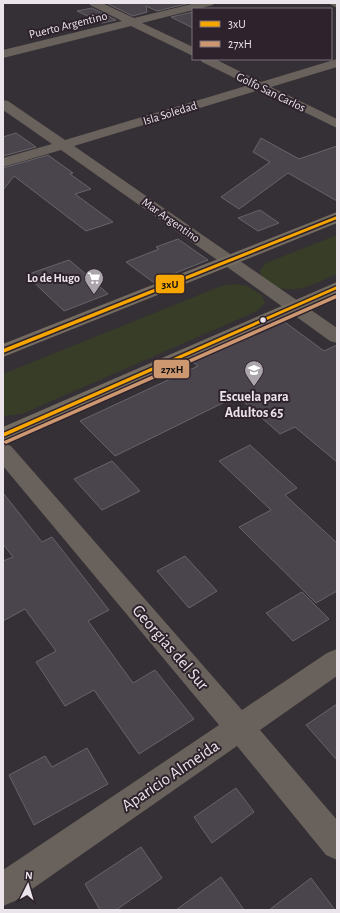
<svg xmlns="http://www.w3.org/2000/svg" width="340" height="913" font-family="'Alegreya Sans',sans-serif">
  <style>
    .green { fill: #373d27 }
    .building { fill: #4a454d; stroke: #676469 }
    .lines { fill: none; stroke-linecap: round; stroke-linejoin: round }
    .minor { fill: #69625c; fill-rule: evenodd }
    .major { fill: #746c60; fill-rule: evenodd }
    .bus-1-casing { stroke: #2e232d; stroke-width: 3 }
    .bus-2-casing { stroke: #2e232d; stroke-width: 3 }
    .bus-1 { fill: #f7a600; fill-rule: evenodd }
    .bus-2 { fill: #cd976f; fill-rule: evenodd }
    .bus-dot { fill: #ebe4ea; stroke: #2e232d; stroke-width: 1.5 }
    .labels { text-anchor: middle; stroke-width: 4; stroke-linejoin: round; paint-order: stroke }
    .far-street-label { font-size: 12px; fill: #ebe4ea; stroke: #2e232d }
    .far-poi-label { font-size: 12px; font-weight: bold; fill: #ebe4ea; stroke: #2e232d; text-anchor: end }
    .poi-label { font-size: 14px; font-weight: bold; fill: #ebe4ea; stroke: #2e232d }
    .near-street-label { font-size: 17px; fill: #ebe4ea; stroke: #2e232d }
    .line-badge { stroke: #2e232d; stroke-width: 1.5 }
    .pale-badge-label { font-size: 11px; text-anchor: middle; font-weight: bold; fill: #111 }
  </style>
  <rect width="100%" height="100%" fill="#353035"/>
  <g class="green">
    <path d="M337 235V274C308 287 291 298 261 280L260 271 266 263Z"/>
    <path d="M235 284 247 286 262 295 265 303 257 311 22 414 3 416V374L221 286Z"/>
  </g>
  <g class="building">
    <path d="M112 3H190L157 11 146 6 147 12 133 16 108 4Z"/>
    <path d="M92 8 116 20 102 23 77 11Z"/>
    <path d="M193 12V28L171 17Z"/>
    <path d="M16 133 36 147 3 156V137Z"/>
    <path d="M261 138 299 159 337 146V201L288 173 239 209 221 197 270 162 253 152Z"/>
    <path d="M48 155 73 173 70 174 91 189 75 194 113 222 86 231 14 176 3 190V168Z"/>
    <path d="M260 210 279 223 258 231 238 218Z"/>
    <path d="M178 239 208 260 153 282 126 262 159 249 156 247Z"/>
    <path d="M69 260 87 275 108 294 64 311 26 275Z"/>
    <path d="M282 320 324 351 337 345V462L295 427 280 434 237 396 115 456 80 421 198 366 191 361Z"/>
    <path d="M250 445 297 488 285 495 337 543V591L316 603 239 527 271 510 219 461Z"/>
    <path d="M112 461 140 491 102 510 74 479Z"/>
    <path d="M3 493 42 542 52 537 109 610 88 621 133 683 155 670 194 719 139 754 94 690 65 706 36 662 56 651 25 609 3 621V561L13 557 3 544Z"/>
    <path d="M185 556 217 591 189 608 157 571Z"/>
    <path d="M302 592 329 619 293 641 266 613Z"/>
    <path d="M337 704V760L306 725Z"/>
    <path d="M87 748 108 784 34 825 9 775 45 756 52 767Z"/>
    <path d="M236 788 254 812 212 843 194 817Z"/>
    <path d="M141 847 162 878 116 910H100L85 884Z"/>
    <path d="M221 877 244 910H176Z"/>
    <path d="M311 878 335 910H269Z"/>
  </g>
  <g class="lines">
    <g class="minor">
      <path d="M89 3H102L134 18 196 3H214L213 5 142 23 193 47V56L131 26 3 58V50L122 21 90 5Z"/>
      <path d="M328 3H337V8Z"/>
      <path d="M200 59H215L261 82 337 59V67L271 87 337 119V128L259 90 74 146 337 328V343L330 341 223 264 61 150 3 167V158L52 144 3 110V100L8 101 65 140 249 85 202 62Z"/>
      <path d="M3 443 11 446 242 710 327 653 337 649V676L260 730 337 820V860L326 855 237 746 15 901 3 906V870L219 725 3 466Z"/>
    </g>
    <g class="major">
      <path d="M337 212V223L3 357V344Z"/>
      <path d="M337 282V294L3 442V427Z"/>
    </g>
    <g class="bus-1-casing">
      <g id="bus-1">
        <path d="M337 216V219L3 353V349Z"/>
        <path d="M337 286V289L3 437V433Z"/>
      </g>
    </g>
    <g class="bus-2-casing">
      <path id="bus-2" d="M335 295H337V298L8 443 6 444 3 442 4 441Z"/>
    </g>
    <use href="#bus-1" class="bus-1"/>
    <use href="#bus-2" class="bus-2"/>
  </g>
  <defs>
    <g id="supermarket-pin" transform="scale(1)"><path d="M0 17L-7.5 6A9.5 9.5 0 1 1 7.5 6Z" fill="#aba5ab" stroke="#2e232d"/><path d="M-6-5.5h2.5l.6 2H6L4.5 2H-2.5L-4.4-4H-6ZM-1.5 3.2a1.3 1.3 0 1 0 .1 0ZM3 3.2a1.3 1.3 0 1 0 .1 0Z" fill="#fff"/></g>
    <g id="school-pin" transform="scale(1)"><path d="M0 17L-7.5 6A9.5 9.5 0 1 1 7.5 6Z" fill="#aba5ab" stroke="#2e232d"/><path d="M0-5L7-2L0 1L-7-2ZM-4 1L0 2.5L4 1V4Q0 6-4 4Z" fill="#fff"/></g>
  </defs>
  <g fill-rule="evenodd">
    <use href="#supermarket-pin" x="94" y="278"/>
    <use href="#school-pin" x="254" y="370"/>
  </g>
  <circle class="bus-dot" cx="263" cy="320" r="3.5"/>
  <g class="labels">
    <g class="far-street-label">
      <text transform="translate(68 25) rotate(-14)" y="4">Puerto Argentino</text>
      <text transform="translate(271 92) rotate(26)" y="4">Golfo San Carlos</text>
      <text transform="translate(170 113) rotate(-17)" y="4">Isla Soledad</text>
      <text transform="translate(171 220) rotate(35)" y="4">Mar Argentino</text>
    </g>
    <g class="far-poi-label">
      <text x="80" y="282">Lo de Hugo</text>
    </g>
    <g class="poi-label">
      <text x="254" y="401">Escuela para<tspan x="254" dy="16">Adultos 65</tspan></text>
    </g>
    <g class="near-street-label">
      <text transform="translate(171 647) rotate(49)" y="6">Georgias del Sur</text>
      <text transform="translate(170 775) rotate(-34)" y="6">Aparicio Almeida</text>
    </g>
  </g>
  <g class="line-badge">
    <rect x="155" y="274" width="30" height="20" rx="4" fill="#f7a600"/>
    <rect x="153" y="359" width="37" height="20" rx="4" fill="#cd976f"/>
  </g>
  <g class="pale-badge-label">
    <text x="170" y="288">3xU</text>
    <text x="172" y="373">27xH</text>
  </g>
  <rect width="340" height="913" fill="none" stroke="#ebe4ea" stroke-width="8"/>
  <rect x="192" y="8" width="140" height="52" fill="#2e232d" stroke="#7a7079"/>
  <rect x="200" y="21" width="20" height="6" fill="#f7a600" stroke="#7a7079"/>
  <text x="228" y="28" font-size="12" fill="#ebe4ea">3xU</text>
  <rect x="200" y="41" width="20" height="6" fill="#cd976f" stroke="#7a7079"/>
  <text x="228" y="48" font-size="12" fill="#ebe4ea">27xH</text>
  <g transform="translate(28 885) rotate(5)" stroke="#2e232d" stroke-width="3" paint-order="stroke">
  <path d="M0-3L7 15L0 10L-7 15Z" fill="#ebe4ea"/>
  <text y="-6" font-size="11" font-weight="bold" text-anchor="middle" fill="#ebe4ea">N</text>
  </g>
</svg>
